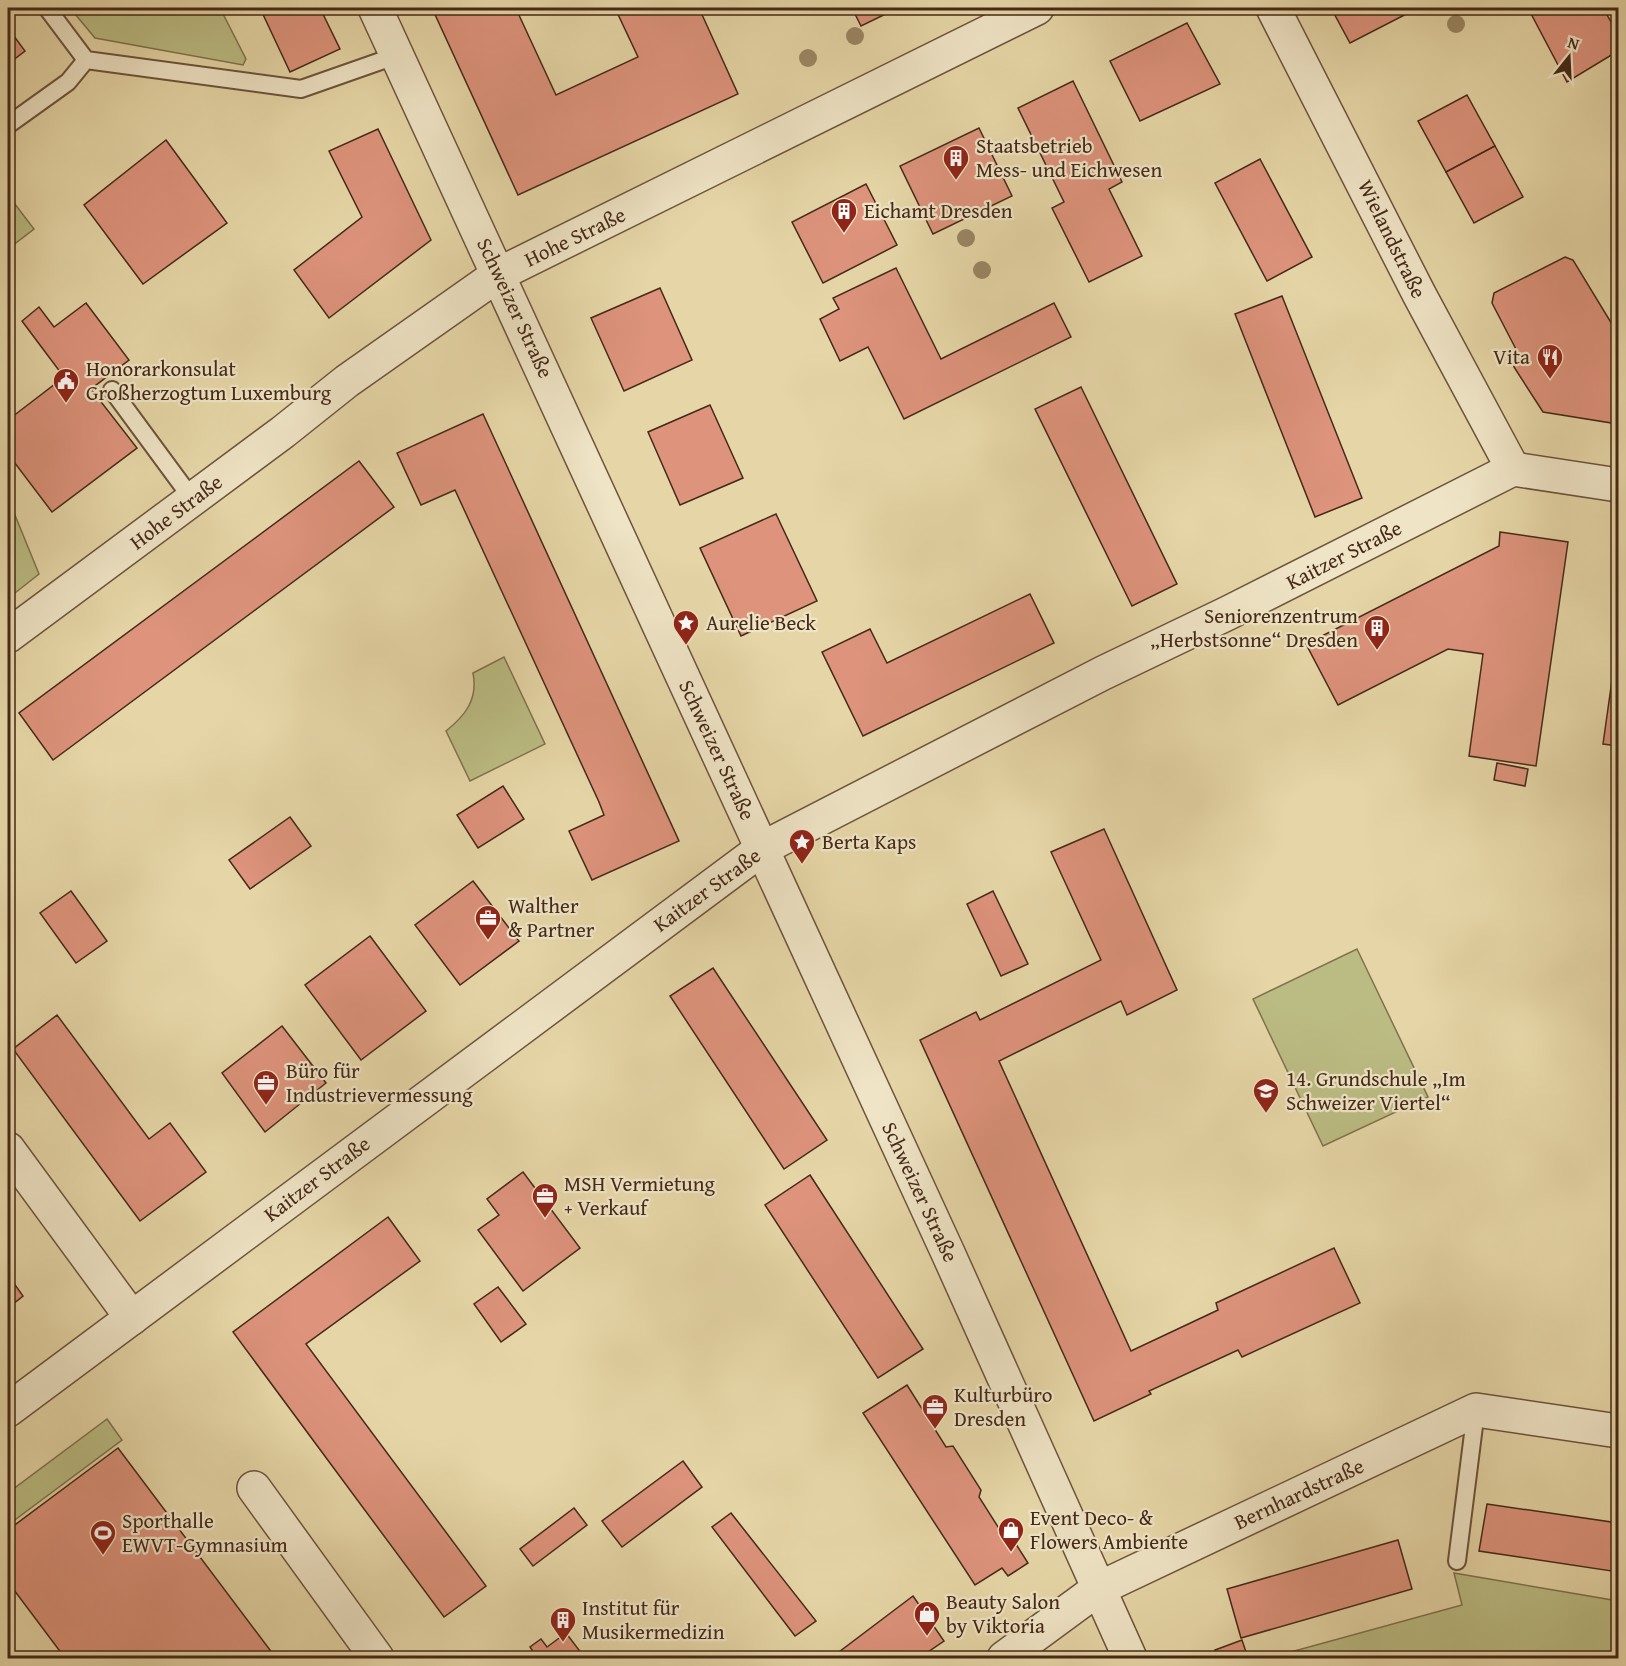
<svg xmlns="http://www.w3.org/2000/svg" width="1626" height="1666" font-family="'Gentium Book Plus',serif">
  <style>
    .green { fill: #bbbc83; stroke: #80724e; stroke-width: 1.5 }
    .building { fill: #dd937c; stroke: #442918; stroke-width: 1.5 }
    .lines { fill: none; stroke-linecap: round; stroke-linejoin: round }
    .lane-casing { stroke: #6c543c; stroke-width: 20 }
    .street-casing { stroke: #6c543c; stroke-width: 36 }
    .lane { stroke: #efe4c6; stroke-width: 16 }
    .street { stroke: #efe4c6; stroke-width: 33 }
    .tree { fill: #9a8764 }
    .labels { text-anchor: middle; stroke-width: 4.5; stroke-linejoin: round; paint-order: stroke }
    .poi-label { font-size: 21px; fill: #442918; stroke: #efe4c6; text-anchor: start }
    .street-label { font-size: 21px; fill: #442918; stroke: #efe4c6 }
  </style>
  <rect width="100%" height="100%" fill="#e6d6a7"/>
  <filter id="stains"><feTurbulence type="fractalNoise" baseFrequency=".00333" numOctaves="4"/><feColorMatrix values="0 0 0 0 .2 0 0 0 0 .09 0 0 0 0 .02 0 0 0 .5 -.17"/></filter>
  <radialGradient id="worn" r=".72"><stop offset=".6" stop-color="#630" stop-opacity="0"/><stop offset="1" stop-color="#630" stop-opacity=".3"/></radialGradient>
  <g class="green">
    <path d="M70 8H220L246 59 243 65 95 38Z"/>
    <path d="M8 195 34 229 8 249Z"/>
    <path d="M8 498 39 574 15 593 8 583Z"/>
    <path d="M504 657 545 744 470 781 446 731C466 715 478 699 473 673Z"/>
    <path d="M1357 949 1428 1097 1323 1146 1253 999Z"/>
    <path d="M107 1419 122 1440 8 1525V1493Z"/>
    <path d="M1454 1573 1618 1601V1658H1289L1287 1653 1462 1605Z"/>
  </g>
  <g class="building">
    <path d="M260 8H320L340 49 290 72Z"/>
    <path d="M432 8H530L518 13 556 95 638 57 615 8H699L738 94 518 195Z"/>
    <path d="M852 8H898L861 26Z"/>
    <path d="M1331 8H1418L1350 43Z"/>
    <path d="M1528 8H1603L1618 34V51L1567 82Z"/>
    <path d="M1187 23 1220 84 1140 121 1110 61Z"/>
    <path d="M8 28 25 51 8 64Z"/>
    <path d="M1073 81 1122 182 1109 189 1142 256 1089 282 1052 208 1064 202 1018 108Z"/>
    <path d="M1467 95 1495 146 1446 172 1418 121Z"/>
    <path d="M979 128 1012 196 933 234 900 166Z"/>
    <path d="M378 129 431 240 329 318 294 270 362 217 329 151Z"/>
    <path d="M166 140 227 223 143 284 84 205Z"/>
    <path d="M1495 146 1523 197 1474 223 1446 172Z"/>
    <path d="M1260 159 1312 257 1267 281 1215 183Z"/>
    <path d="M866 184 897 245 823 283 792 222Z"/>
    <path d="M1565 257 1573 260 1618 334V424L1543 412 1514 367 1513 361 1519 355 1492 303 1494 293Z"/>
    <path d="M896 268 941 359 1054 303 1071 337 904 419 868 347 840 361 820 319 839 309 833 298Z"/>
    <path d="M660 288 692 360 624 391 591 318Z"/>
    <path d="M1282 296 1362 498 1315 517 1235 314Z"/>
    <path d="M86 303 129 360 91 389 137 448 52 512 8 454V420L64 377 22 321 39 307 54 327Z"/>
    <path d="M1081 387 1177 584 1132 606 1035 409Z"/>
    <path d="M710 405 743 478 680 505 648 432Z"/>
    <path d="M483 414 679 841 592 880 569 831 604 815 599 802 455 490 421 505 397 453Z"/>
    <path d="M359 461 394 507 53 760 19 713Z"/>
    <path d="M776 514 817 601 741 636 700 548Z"/>
    <path d="M1500 532 1568 542 1536 766 1469 756 1483 654 1448 649 1338 705 1306 644 1499 546Z"/>
    <path d="M1030 594 1054 643 863 736 822 652 870 629 887 663Z"/>
    <path d="M1612 680H1618V746L1603 744Z"/>
    <path d="M1497 763 1528 769 1525 786 1494 780Z"/>
    <path d="M503 786 524 819 478 848 457 815Z"/>
    <path d="M290 817 311 846 250 889 229 860Z"/>
    <path d="M1104 829 1177 990 1127 1015 1121 1001 999 1061 1131 1351 1218 1310 1216 1303 1334 1248 1360 1303 1242 1357 1238 1350 1149 1391 1151 1394 1094 1421 920 1040 976 1012 980 1020 1101 960 1051 852Z"/>
    <path d="M473 881 519 941 460 985 415 925Z"/>
    <path d="M71 891 107 941 76 963 40 913Z"/>
    <path d="M993 891 1028 964 1001 976 967 904Z"/>
    <path d="M370 936 426 1011 361 1060 305 985Z"/>
    <path d="M713 968 827 1140 784 1169 670 996Z"/>
    <path d="M57 1015 149 1139 170 1123 206 1172 140 1221 13 1049Z"/>
    <path d="M282 1026 326 1083 265 1132 222 1073Z"/>
    <path d="M523 1172 580 1248 523 1291 478 1230 499 1215 487 1199Z"/>
    <path d="M810 1175 923 1349 878 1378 765 1205Z"/>
    <path d="M388 1217 420 1261 306 1344 486 1586 444 1617 233 1332Z"/>
    <path d="M8 1275 23 1296 8 1308Z"/>
    <path d="M498 1287 526 1324 501 1342 474 1304Z"/>
    <path d="M907 1385 946 1447 953 1446 981 1490 979 1497 1000 1530 1005 1527 1028 1563 1008 1576 1002 1568 975 1585 863 1413Z"/>
    <path d="M118 1448 276 1658H65L8 1582V1530Z"/>
    <path d="M683 1461 702 1487 622 1547 602 1521Z"/>
    <path d="M1487 1504 1618 1523V1572L1479 1551Z"/>
    <path d="M574 1508 587 1525 533 1566 520 1549Z"/>
    <path d="M731 1513 816 1621 795 1636 712 1527Z"/>
    <path d="M1398 1540 1412 1589 1241 1638 1227 1589Z"/>
    <path d="M913 1596 944 1641 919 1658H831Z"/>
    <path d="M566 1633 585 1658H532L536 1656 530 1647 541 1639 547 1647Z"/>
    <path d="M1242 1640 1248 1658H1218L1215 1650Z"/>
  </g>
  <g class="lines">
    <g class="lane-casing">
      <g id="lane">
        <path d="M47 8 86 60 301 89 398 55"/>
        <path d="M8 125 68 82 86 60"/>
        <path d="M112 390 193 500"/>
        <path d="M1457 1561 1476 1410"/>
      </g>
    </g>
    <g class="street-casing">
      <g id="street">
        <path d="M375 8 948 1253 1130 1658"/>
        <path d="M1273 8 1419 294 1513 469"/>
        <path d="M8 636 283 432 347 381 499 274 1037 8"/>
        <path d="M8 1149 132 1318"/>
        <path d="M8 1410 763 848 1103 673 1228 613 1513 469 1618 485"/>
        <path d="M254 1488 377 1658"/>
        <path d="M1004 1658 1098 1589 1476 1410 1618 1431"/>
      </g>
    </g>
    <use href="#lane" class="lane"/>
    <use href="#street" class="street"/>
  </g>
  <g class="tree">
    <circle cx="1456" cy="24" r="9"/>
    <circle cx="855" cy="36" r="9"/>
    <circle cx="808" cy="58" r="9"/>
    <circle cx="966" cy="238" r="9"/>
    <circle cx="982" cy="270" r="9"/>
  </g>
  <defs>
    <g id="building-pin" transform="scale(1.35)"><path d="M0 17L-7.5 6A9.5 9.5 0 1 1 7.5 6Z" fill="#8f2418" stroke="#efe4c6"/><path d="M-4-6H4V6H1V3H-1V6H-4ZM-2.5-4.3h1.7v1.8h-1.7ZM.8-4.3h1.7v1.8H.8ZM-2.5-1h1.7V.8h-1.7ZM.8-1h1.7V.8H.8Z" fill="#fff"/></g>
    <g id="restaurant-pin" transform="scale(1.35)"><path d="M0 17L-7.5 6A9.5 9.5 0 1 1 7.5 6Z" fill="#8f2418" stroke="#efe4c6"/><path d="M-5-6h1v4h1v-4h1v4h1v-4h1v5L-1.5 .5V6h-2V.5L-5-1ZM5-6V6H3V1.5H1.5Q1.5-4 5-6Z" fill="#fff"/></g>
    <g id="civic-pin" transform="scale(1.35)"><path d="M0 17L-7.5 6A9.5 9.5 0 1 1 7.5 6Z" fill="#8f2418" stroke="#efe4c6"/><path d="M-.6-6.5H3V-4.5H.6V-3L4-1V1h2V6H-6V1h2V-1L-.6-3ZM-1.2 2.5V6h2.4V2.5Z" fill="#fff"/></g>
    <g id="sight-pin" transform="scale(1.35)"><path d="M0 17L-7.5 6A9.5 9.5 0 1 1 7.5 6Z" fill="#8f2418" stroke="#efe4c6"/><path d="M0-6L1.8-2.2L6-1.7L2.9 1.2L3.7 5.4L0 3.3L-3.7 5.4L-2.9 1.2L-6-1.7L-1.8-2.2Z" fill="#fff"/></g>
    <g id="office-pin" transform="scale(1.35)"><path d="M0 17L-7.5 6A9.5 9.5 0 1 1 7.5 6Z" fill="#8f2418" stroke="#efe4c6"/><path d="M-6-3h4V-5.5h4V-3h4V5H-6ZM-1-4.5V-3h2v-1.5ZM-6 0V1H6V0Z" fill="#fff"/></g>
    <g id="school-pin" transform="scale(1.35)"><path d="M0 17L-7.5 6A9.5 9.5 0 1 1 7.5 6Z" fill="#8f2418" stroke="#efe4c6"/><path d="M0-5L7-2L0 1L-7-2ZM-4 1L0 2.5L4 1V4Q0 6-4 4Z" fill="#fff"/></g>
    <g id="shop-pin" transform="scale(1.35)"><path d="M0 17L-7.5 6A9.5 9.5 0 1 1 7.5 6Z" fill="#8f2418" stroke="#efe4c6"/><path d="M-5-2.5h2.3a2.7 3.5 0 0 1 5.4 0H5L5.5 6h-11ZM-1.5-2.5h3a1.5 2.3 0 0 0-3 0Z" fill="#fff"/></g>
    <g id="stadium-pin" transform="scale(1.35)"><path d="M0 17L-7.5 6A9.5 9.5 0 1 1 7.5 6Z" fill="#8f2418" stroke="#efe4c6"/><path d="M0-5a6.5 5 0 1 0 0 10a6.5 5 0 1 0 0-10ZM-3.5-1.8h7v3.6h-7Z" fill="#fff"/></g>
  </defs>
  <g fill-rule="evenodd">
    <use href="#building-pin" x="956" y="158"/>
    <use href="#building-pin" x="844" y="211"/>
    <use href="#restaurant-pin" x="1550" y="357"/>
    <use href="#civic-pin" x="66" y="381"/>
    <use href="#sight-pin" x="686" y="623"/>
    <use href="#building-pin" x="1377" y="628"/>
    <use href="#sight-pin" x="802" y="842"/>
    <use href="#office-pin" x="488" y="918"/>
    <use href="#office-pin" x="266" y="1083"/>
    <use href="#school-pin" x="1266" y="1091"/>
    <use href="#office-pin" x="545" y="1196"/>
    <use href="#office-pin" x="935" y="1407"/>
    <use href="#shop-pin" x="1011" y="1530"/>
    <use href="#stadium-pin" x="103" y="1533"/>
    <use href="#shop-pin" x="927" y="1614"/>
    <use href="#building-pin" x="563" y="1620"/>
  </g>
  <g class="labels">
    <g class="poi-label">
      <text x="976" y="153">Staatsbetrieb<tspan x="976" dy="24">Mess- und Eichwesen</tspan></text>
      <text x="864" y="218">Eichamt Dresden</text>
      <text x="1530" y="364" text-anchor="end">Vita</text>
      <text x="86" y="376">Honorarkonsulat<tspan x="86" dy="24">Großherzogtum Luxemburg</tspan></text>
      <text x="1358" y="623" text-anchor="end">Seniorenzentrum<tspan x="1358" dy="24">„Herbstsonne“ Dresden</tspan></text>
      <text x="706" y="630">Aurelie Beck</text>
      <text x="822" y="849">Berta Kaps</text>
      <text x="508" y="913">Walther<tspan x="508" dy="24">&amp; Partner</tspan></text>
      <text x="286" y="1078">Büro für<tspan x="286" dy="24">Industrievermessung</tspan></text>
      <text x="1286" y="1086">14. Grundschule „Im<tspan x="1286" dy="24">Schweizer Viertel“</tspan></text>
      <text x="564" y="1191">MSH Vermietung<tspan x="564" dy="24">+ Verkauf</tspan></text>
      <text x="954" y="1402">Kulturbüro<tspan x="954" dy="24">Dresden</tspan></text>
      <text x="1030" y="1525">Event Deco- &amp;<tspan x="1030" dy="24">Flowers Ambiente</tspan></text>
      <text x="122" y="1528">Sporthalle<tspan x="122" dy="24">EWVT-Gymnasium</tspan></text>
      <text x="946" y="1609">Beauty Salon<tspan x="946" dy="24">by Viktoria</tspan></text>
      <text x="582" y="1615">Institut für<tspan x="582" dy="24">Musikermedizin</tspan></text>
    </g>
    <g class="street-label">
      <text transform="translate(575 237) rotate(-26)" y="7">Hohe Straße</text>
      <text transform="translate(1392 239) rotate(64)" y="7">Wielandstraße</text>
      <text transform="translate(515 308) rotate(65)" y="7">Schweizer Straße</text>
      <text transform="translate(176 512) rotate(-37)" y="7">Hohe Straße</text>
      <text transform="translate(1344 555) rotate(-27)" y="7">Kaitzer Straße</text>
      <text transform="translate(717 750) rotate(65)" y="7">Schweizer Straße</text>
      <text transform="translate(707 890) rotate(-36)" y="7">Kaitzer Straße</text>
      <text transform="translate(317 1179) rotate(-37)" y="7">Kaitzer Straße</text>
      <text transform="translate(920 1192) rotate(65)" y="7">Schweizer Straße</text>
      <text transform="translate(1299 1494) rotate(-25)" y="7">Bernhardstraße</text>
    </g>
  </g>
  <rect width="1626" height="1666" fill="none" stroke="#e6d6a7" stroke-width="30"/>
  <rect x="9" y="9" width="1608" height="1648" fill="none" stroke="#442918" stroke-width="3"/>
  <rect x="15" y="15" width="1596" height="1636" fill="none" stroke="#442918" stroke-width="1.5"/>
  <g transform="translate(1569 57) rotate(18)" stroke="#efe4c6" stroke-width="4.5" paint-order="stroke">
  <path d="M0-4.5L10 22L0 15L-10 22Z" fill="#442918"/>
  <text y="-9" font-size="16" font-weight="bold" text-anchor="middle" fill="#442918">N</text>
  </g>
  <rect width="100%" height="100%" filter="url(#stains)"/>
  <rect width="100%" height="100%" fill="url(#worn)"/>
</svg>
